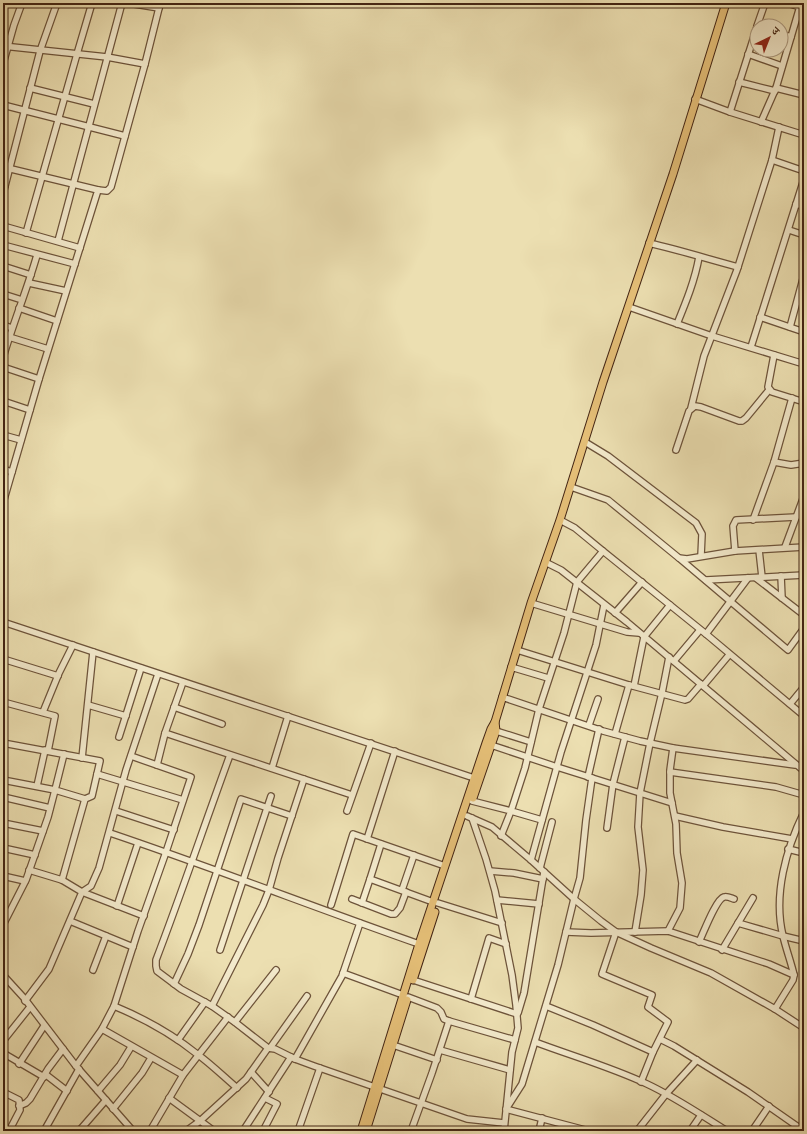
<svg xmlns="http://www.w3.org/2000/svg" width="807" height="1134" font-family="'Gentium Book Plus','Noto Serif Devanagari',serif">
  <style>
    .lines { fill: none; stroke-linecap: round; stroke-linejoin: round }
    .minor-casing { stroke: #6d533a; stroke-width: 8 }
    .major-casing { stroke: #432413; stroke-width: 9 }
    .minor { stroke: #f3eacc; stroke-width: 5.5 }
    .major { stroke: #e6c078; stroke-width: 7 }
  </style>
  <rect width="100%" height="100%" fill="#ecdfb1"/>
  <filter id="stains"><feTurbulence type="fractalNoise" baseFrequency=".005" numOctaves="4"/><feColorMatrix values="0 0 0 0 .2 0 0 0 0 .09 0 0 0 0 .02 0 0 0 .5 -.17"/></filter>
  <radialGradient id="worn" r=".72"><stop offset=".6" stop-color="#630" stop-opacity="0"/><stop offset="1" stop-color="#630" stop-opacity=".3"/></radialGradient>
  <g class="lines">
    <g class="minor-casing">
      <g id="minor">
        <path d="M128 3 159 8 161 3"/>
        <path d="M787 3 800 7"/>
        <path d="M757 26 765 3"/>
        <path d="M781 34 791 37"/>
        <path d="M3 46 107 57 145 64"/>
        <path d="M748 54 782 66"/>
        <path d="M3 64 14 25 22 3"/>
        <path d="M739 82 775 91"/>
        <path d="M30 88 94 104"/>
        <path d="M776 88 804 95"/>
        <path d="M695 99 730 112 804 135"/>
        <path d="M3 105 125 136"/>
        <path d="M730 112 757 27"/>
        <path d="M761 122 776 88 801 3"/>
        <path d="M772 160 804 171"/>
        <path d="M3 167 98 190 39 379 3 503"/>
        <path d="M3 185 5 186 40 51 57 3"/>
        <path d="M98 190 107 191 111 187 145 64 159 8"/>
        <path d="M3 194 5 186"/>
        <path d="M796 204 804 206"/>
        <path d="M3 226 80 248"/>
        <path d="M789 230 804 235"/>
        <path d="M26 233 77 54 92 3"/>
        <path d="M58 241 122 3"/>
        <path d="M649 243C679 250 708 259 738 267"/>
        <path d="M3 245 75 264"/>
        <path d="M3 266 31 275"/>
        <path d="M29 283 66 291"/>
        <path d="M3 294 22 300"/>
        <path d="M629 307 712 336 804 364"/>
        <path d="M19 308 57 321"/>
        <path d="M760 317 804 332"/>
        <path d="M677 324C686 302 695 280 699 257"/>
        <path d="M3 325 12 328"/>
        <path d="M790 327 804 275"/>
        <path d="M9 337 48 349"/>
        <path d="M751 347 804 179"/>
        <path d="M774 355 768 387 772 392 804 402"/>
        <path d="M3 358C13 323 27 290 37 255"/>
        <path d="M3 367 39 379"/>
        <path d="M3 401 30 410"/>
        <path d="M691 408 704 356 737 270 772 160 779 127"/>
        <path d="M3 435 21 440"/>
        <path d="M585 442 608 456 696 523 702 534 701 556"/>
        <path d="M676 450 689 411 695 406 701 407 739 421H742L746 418 769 390"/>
        <path d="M774 462 791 465 804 463"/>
        <path d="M3 469 12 472"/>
        <path d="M571 487 608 500 679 558 687 559 735 551 804 547"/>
        <path d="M560 520 575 528 603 551 706 634 804 716"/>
        <path d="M753 520 774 462 792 398"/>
        <path d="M785 547 804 496"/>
        <path d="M759 550 762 577"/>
        <path d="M735 551 733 526 736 520 796 517"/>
        <path d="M679 558 788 650 804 628"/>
        <path d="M545 562 561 570 627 622 804 771"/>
        <path d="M781 576 782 598"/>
        <path d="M756 578 804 615"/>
        <path d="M706 580 804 575"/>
        <path d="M531 603 627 632 639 633"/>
        <path d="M615 613 642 582"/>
        <path d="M3 622 474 778"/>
        <path d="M706 634 748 578"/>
        <path d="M517 650 629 685 685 700 688 699 701 684"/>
        <path d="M3 659 58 676"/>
        <path d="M674 661 700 630"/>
        <path d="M511 667 548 678"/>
        <path d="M634 686 644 637 670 605"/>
        <path d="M703 686 729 655"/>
        <path d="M502 697 603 731 640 741 673 748 795 765"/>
        <path d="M3 702 55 716 48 751"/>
        <path d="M790 704 804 687"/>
        <path d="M88 705 126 716"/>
        <path d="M174 707 222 724"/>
        <path d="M43 712 59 673 73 645"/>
        <path d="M589 725 598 699"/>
        <path d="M493 730 531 742"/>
        <path d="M165 733 352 795"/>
        <path d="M615 734 629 685"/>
        <path d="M119 737 141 668"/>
        <path d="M3 743 100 761 92 796 85 799 62 880"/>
        <path d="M491 745 557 767 672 803"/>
        <path d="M64 754 55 790 85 799"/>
        <path d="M230 755C205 823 182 892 156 960V966L157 971 181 989 212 1006 236 1023 268 1048 275 1049 295 1059 314 1066 467 1119 504 1123"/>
        <path d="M82 758 93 652"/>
        <path d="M157 765 165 733 183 682"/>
        <path d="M272 768 288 716"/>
        <path d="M670 772 776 787 804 795"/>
        <path d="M97 774 183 800"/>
        <path d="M588 777 599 729"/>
        <path d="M3 780 55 790 48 817 26 880 3 925"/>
        <path d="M37 786 45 750"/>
        <path d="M3 797 50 808"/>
        <path d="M472 801 511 811 501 836"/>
        <path d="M116 811 174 830"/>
        <path d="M347 811 371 743"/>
        <path d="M467 816 492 827 531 860 574 899 601 921 616 932 651 948 711 973 775 1009 804 1028"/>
        <path d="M675 816 723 827 792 839"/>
        <path d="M472 818 486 859 495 891 512 975 516 1005 518 1028 512 1052 504 1131"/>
        <path d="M542 820 511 811 525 768 539 709 564 633 577 582 603 551"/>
        <path d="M3 823 43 831"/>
        <path d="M607 828 613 784 625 737"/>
        <path d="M110 833C214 868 316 908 419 944"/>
        <path d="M367 839 395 751"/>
        <path d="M381 844 370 879 433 902"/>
        <path d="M3 848 35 855"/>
        <path d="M788 849 804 853"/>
        <path d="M531 860 561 752 596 645 604 605"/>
        <path d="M540 868 552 822"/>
        <path d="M490 871 514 873 543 879"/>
        <path d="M3 876 25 881"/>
        <path d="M402 890 414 855"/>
        <path d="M352 899 391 914H395L400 908 406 892"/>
        <path d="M497 900 539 904"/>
        <path d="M362 903 370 879"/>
        <path d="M438 903 502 923"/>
        <path d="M331 905 353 834 445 866"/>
        <path d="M117 906 138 843"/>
        <path d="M144 916 82 892 91 886 99 868 126 770 158 674"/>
        <path d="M70 921 133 947"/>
        <path d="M738 923 783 936 804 941"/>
        <path d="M668 931 680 908 682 883 677 853 676 824 670 793V770L673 748"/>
        <path d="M566 932 591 933 668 931 769 964 794 975"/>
        <path d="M635 932 641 895 643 870 638 827 640 793 650 743 662 693 669 657"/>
        <path d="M699 942C703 934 716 899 724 897 727 896 731 898 734 899"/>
        <path d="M220 950 271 796"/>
        <path d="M722 950 753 898"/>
        <path d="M93 970 106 936"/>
        <path d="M343 973 403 995"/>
        <path d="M3 975 24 998 76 1066 133 1131"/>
        <path d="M413 980 517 1014"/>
        <path d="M174 984 188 954 199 925 241 799 292 816"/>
        <path d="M408 997 437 1008 441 1012 444 1019 449 1021"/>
        <path d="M471 999 489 938 506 944"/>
        <path d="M25 1001 49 969 82 892 62 880 29 870"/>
        <path d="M114 1006C143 1018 172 1034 197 1054 211 1064 224 1077 237 1088"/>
        <path d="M212 1006 263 905 269 890 278 858 304 779"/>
        <path d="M546 1006 593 1025 653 1052 668 1022 648 1007 652 995 602 974 616 932"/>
        <path d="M775 1009 793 980 794 975C791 962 786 949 783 936 773 895 786 849 804 812"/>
        <path d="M518 1013 524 993 544 872"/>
        <path d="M235 1022 276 970"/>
        <path d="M102 1029 183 1075"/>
        <path d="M660 1039 674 1046 748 1092 804 1131"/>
        <path d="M178 1040 205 1002"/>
        <path d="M3 1041 30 1007"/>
        <path d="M535 1042C572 1056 611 1067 647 1084 675 1097 701 1115 727 1131"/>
        <path d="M393 1045 437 1060"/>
        <path d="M270 1048 307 996"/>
        <path d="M440 1050 510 1070"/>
        <path d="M3 1053 44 1077"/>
        <path d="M295 1059 342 976 360 923"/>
        <path d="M19 1064 44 1026"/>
        <path d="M76 1066 102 1029 114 1006 138 931 166 852 191 777 131 756"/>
        <path d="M251 1072 269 1092"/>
        <path d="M45 1074 67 1091"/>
        <path d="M641 1082 653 1052"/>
        <path d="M98 1091 120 1065 131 1047"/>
        <path d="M3 1092 19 1100 20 1110 9 1131"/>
        <path d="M169 1098 214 1131"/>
        <path d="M19 1106 26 1103 30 1099 48 1069 63 1049"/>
        <path d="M113 1109 142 1073 151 1058"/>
        <path d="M44 1131 79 1069"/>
        <path d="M79 1131 106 1100"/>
        <path d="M150 1131 183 1075 228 1017"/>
        <path d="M186 1131 200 1121 246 1079 268 1048"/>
        <path d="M243 1131 291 1057"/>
        <path d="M263 1131 277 1104 265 1098"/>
        <path d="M298 1131 320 1068"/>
        <path d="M411 1131 432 1073 449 1021 515 1040"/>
        <path d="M539 1131 542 1118"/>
        <path d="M589 1131 506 1109 522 1084 558 965 574 899 580 878 586 820 592 778"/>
        <path d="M637 1131 666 1094 697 1060"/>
        <path d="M690 1131 701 1115"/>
        <path d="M752 1131 769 1106"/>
      </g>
    </g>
    <g class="major-casing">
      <g id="major">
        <path d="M473 798 496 731 495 722"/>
        <path d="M413 980 435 912"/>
        <path d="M361 1131 419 944 486 743 491 729 495 722 531 603 560 520 603 382 673 174 726 3"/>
        <path d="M366 1131 407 1000"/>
      </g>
    </g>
    <use href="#minor" class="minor"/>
    <use href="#major" class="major"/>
  </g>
  <rect width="807" height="1134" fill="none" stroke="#ecdfb1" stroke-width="16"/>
  <rect x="4" y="4" width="799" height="1126" fill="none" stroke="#432413" stroke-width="2"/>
  <rect x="8" y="8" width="791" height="1118" fill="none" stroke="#432413"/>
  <g transform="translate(769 38) rotate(43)"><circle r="19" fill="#f3eacc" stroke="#ad9b82"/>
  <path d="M0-3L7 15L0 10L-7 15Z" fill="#8f2418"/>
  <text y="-6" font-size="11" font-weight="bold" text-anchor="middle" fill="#432413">उ</text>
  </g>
  <rect width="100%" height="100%" filter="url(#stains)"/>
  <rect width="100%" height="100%" fill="url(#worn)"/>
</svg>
